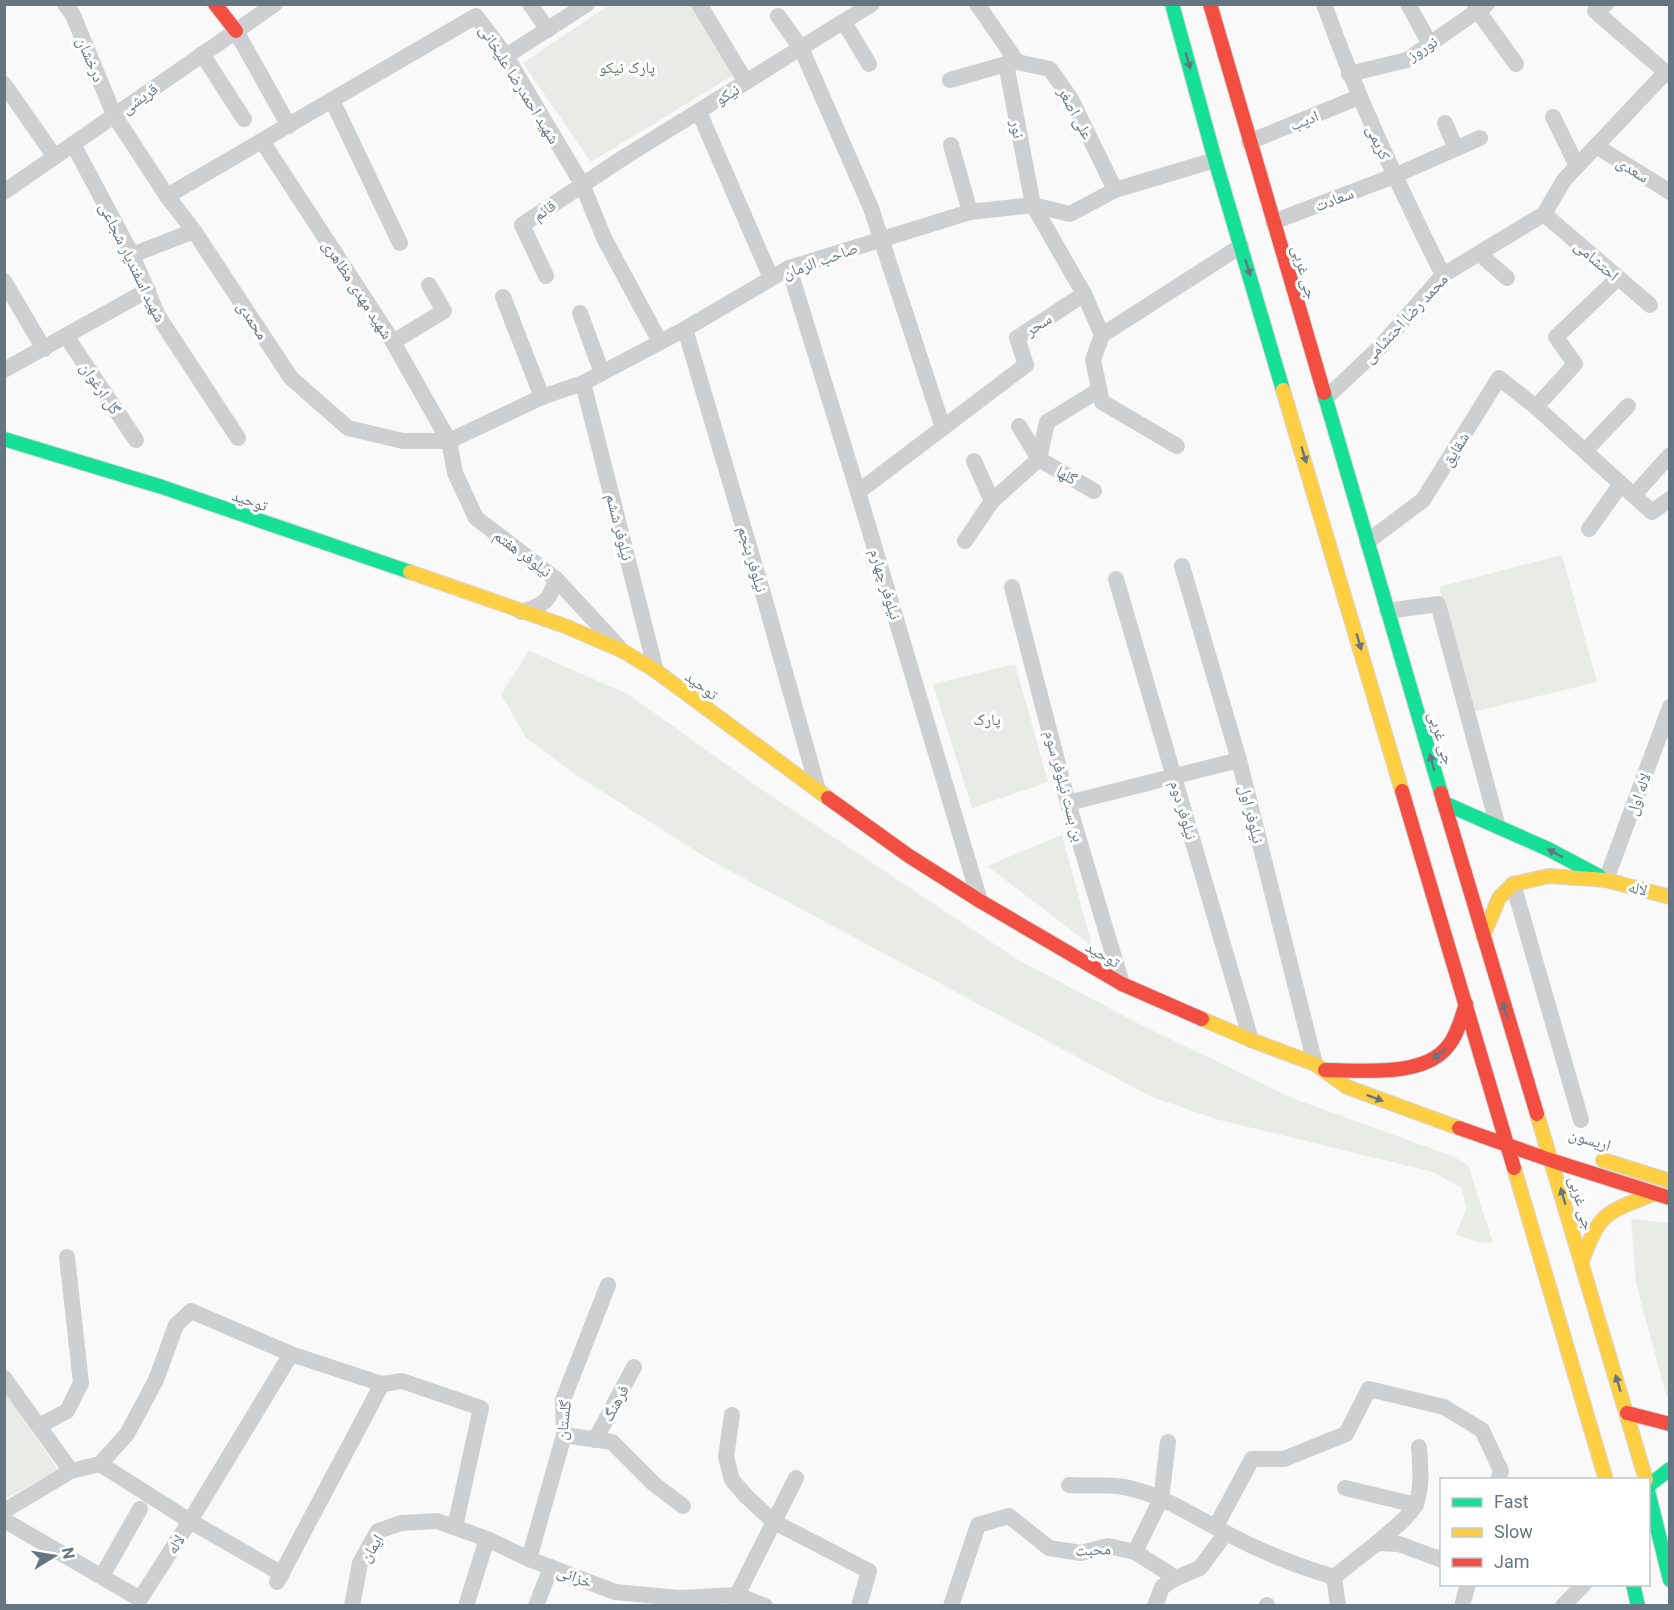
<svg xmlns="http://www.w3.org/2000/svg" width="1674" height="1610" font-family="Roboto,'Noto Naskh Arabic',sans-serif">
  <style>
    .green { fill: #e8ebe6 }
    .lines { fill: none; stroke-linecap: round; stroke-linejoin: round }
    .fast-casing { stroke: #d5d6d7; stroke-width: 16 }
    .slow-casing { stroke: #d5d6d7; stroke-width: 16 }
    .jam-casing { stroke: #d5d6d7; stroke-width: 16 }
    .street { stroke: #cecfd0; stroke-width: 16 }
    .fast { stroke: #16e098; stroke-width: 14 }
    .slow { stroke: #ffcf43; stroke-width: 14 }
    .jam { stroke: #f24e42; stroke-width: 14 }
    .oneway { fill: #657683 }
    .labels { text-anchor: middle; stroke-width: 6; stroke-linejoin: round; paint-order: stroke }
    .street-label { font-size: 16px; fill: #657683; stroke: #fff }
    .park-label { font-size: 16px; fill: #687a64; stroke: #fff }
  </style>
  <rect width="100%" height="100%" fill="#f9f9f9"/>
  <g class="green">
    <path d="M609 5H690L735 74 591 162 523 63Z"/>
    <path d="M1562 555 1597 682 1473 712 1439 587Z"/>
    <path d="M529 651 628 694 758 787 1017 959 1137 1023 1292 1098 1452 1156 1468 1165 1493 1243 1476 1242 1456 1234 1466 1209 1462 1188 1433 1172 1215 1119 1150 1096 710 860 578 776 526 738 501 694Z"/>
    <path d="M1015 664 1048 782 972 808 933 684Z"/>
    <path d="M1062 835 1092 946 987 866Z"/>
    <path d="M1631 1219 1669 1223V1395H1666L1636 1283Z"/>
    <path d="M4 1391 58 1470 5 1499H4Z"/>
  </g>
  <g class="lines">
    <g class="fast-casing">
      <g id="fast">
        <path d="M1172 4 1215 160 1283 390"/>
        <path d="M1324 393 1441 793"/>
        <path d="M4 439 162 487 410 572"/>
        <path d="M1444 803 1548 849 1599 876"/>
        <path d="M1648 1486 1670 1469"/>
        <path d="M1648 1491 1670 1580"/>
        <path d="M1633 1584 1638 1606"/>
      </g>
    </g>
    <g class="slow-casing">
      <g id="slow">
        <path d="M1283 390 1402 791"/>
        <path d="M410 572 565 626 623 651 656 671 828 798"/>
        <path d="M1483 936 1499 898 1513 884 1549 876 1606 880 1670 897"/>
        <path d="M1202 1019 1251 1040 1315 1064 1347 1087 1459 1128"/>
        <path d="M1537 1114 1646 1480"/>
        <path d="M1603 1160 1670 1181"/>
        <path d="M1514 1168 1606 1480"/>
        <path d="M1582 1261C1600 1211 1606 1213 1653 1194"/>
      </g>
    </g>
    <g class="jam-casing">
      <g id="jam">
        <path d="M215 4 236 31"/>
        <path d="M1210 4 1324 393"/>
        <path d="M1402 791 1514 1168"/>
        <path d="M1441 793 1537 1114"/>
        <path d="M828 798 909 856 980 901 1122 984 1202 1019"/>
        <path d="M1325 1070C1360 1070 1424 1078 1448 1046 1458 1034 1461 1018 1466 1004"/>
        <path d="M1459 1128 1553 1161 1670 1198"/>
        <path d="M1627 1413 1670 1424"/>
      </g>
    </g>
    <g class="street">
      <path d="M65 4 73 15 114 115 167 196 194 231 291 378 348 428 403 441H449L542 397 583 383 685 329 789 268 970 212 1033 205 1070 214 1115 190 1215 160"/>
      <path d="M530 4 548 30"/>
      <path d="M699 4 746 82"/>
      <path d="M977 4 1017 62"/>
      <path d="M1324 4C1358 99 1398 185 1443 275"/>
      <path d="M1408 4 1430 44"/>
      <path d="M1475 4 1478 11 1516 64"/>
      <path d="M1606 4 1595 11 1670 76"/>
      <path d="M778 16 801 48 871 208 943 428"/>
      <path d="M844 22 869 64"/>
      <path d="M236 31 289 126"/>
      <path d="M202 54 244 119"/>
      <path d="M506 56 587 4"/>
      <path d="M1349 74 1407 60 1487 4"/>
      <path d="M950 80 1006 64"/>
      <path d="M4 84 55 157"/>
      <path d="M332 100 400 243"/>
      <path d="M699 112 771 278"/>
      <path d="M1553 117 1577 166"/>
      <path d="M1445 123 1456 149"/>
      <path d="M262 141 393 342 449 441 455 473 476 518 556 579 618 646"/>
      <path d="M1249 142 1359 97"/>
      <path d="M73 144 132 255 158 316 238 438"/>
      <path d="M951 145 970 212"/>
      <path d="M1596 146 1670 192"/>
      <path d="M4 192 275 4"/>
      <path d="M167 196 476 16 506 56 582 184 604 238 660 342"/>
      <path d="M1544 214 1650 305"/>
      <path d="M1273 222 1394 176 1480 138"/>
      <path d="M1480 254 1507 278"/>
      <path d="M132 255 194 231"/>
      <path d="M789 268 858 492 980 901"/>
      <path d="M546 276 522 225 626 156 872 4"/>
      <path d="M4 281 44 349"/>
      <path d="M1084 294 1033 205 1006 64 1017 62 1050 69 1071 99 1115 190"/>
      <path d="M503 297 542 397"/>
      <path d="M580 313 602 373"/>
      <path d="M685 329 766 604 818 790"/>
      <path d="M1102 335 1093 360 1102 402 1177 446"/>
      <path d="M66 336 136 440"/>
      <path d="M393 342 444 311 429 285"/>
      <path d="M4 370 148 290"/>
      <path d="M583 383 656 671"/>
      <path d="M1325 399 1380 347 1443 275 1544 214 1564 180 1665 73"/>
      <path d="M1536 407 1575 364 1556 337 1618 278"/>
      <path d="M1019 426 1039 459 1094 491"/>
      <path d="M1585 451 1628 406"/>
      <path d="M974 461 992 501"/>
      <path d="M858 492 1026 365 1017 338 1084 294 1102 335 1241 246"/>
      <path d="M1634 495 1670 455"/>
      <path d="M1589 529 1621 484"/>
      <path d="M965 541 992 501 1039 459 1047 422 1099 390"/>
      <path d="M1367 542 1423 500 1499 378 1536 407 1652 512 1670 499"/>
      <path d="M1182 566 1239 760 1315 1064"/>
      <path d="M1116 579 1251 1040"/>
      <path d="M1012 587 1068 803 1122 984"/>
      <path d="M1387 611 1438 604 1498 827"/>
      <path d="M521 612C543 605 549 603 556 579"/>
      <path d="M1068 803 1239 760"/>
      <path d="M1606 880 1670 707"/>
      <path d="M1513 884 1581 1120"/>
      <path d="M4 1378 71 1471"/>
      <path d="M732 1415 726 1457 732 1480 746 1496 774 1522 869 1571 859 1606"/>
      <path d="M39 1426 67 1411 81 1383 67 1257"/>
      <path d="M564 1435 612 1442 654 1484 683 1506"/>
      <path d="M595 1440 634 1367"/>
      <path d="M100 1464 190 1521 282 1574"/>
      <path d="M1069 1485C1087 1486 1107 1484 1124 1487 1162 1494 1195 1517 1228 1534 1262 1552 1297 1566 1334 1577L1377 1543 1399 1544 1442 1560"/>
      <path d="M1345 1488 1416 1505"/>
      <path d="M4 1511 71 1471 100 1464 127 1434 156 1380 176 1325 191 1311 291 1354 382 1384 402 1381 481 1408 455 1527"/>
      <path d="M4 1520 140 1599 190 1521 291 1354"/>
      <path d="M1216 1526 1252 1459H1284L1346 1434 1369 1389 1444 1407 1482 1430 1501 1471 1498 1480"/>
      <path d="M1377 1543C1388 1533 1409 1518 1415 1505 1423 1491 1420 1464 1419 1447"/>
      <path d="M1135 1552 1161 1499 1168 1442"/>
      <path d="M529 1559 564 1435 563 1400 608 1285"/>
      <path d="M102 1576 140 1509"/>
      <path d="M1334 1577 1338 1606"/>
      <path d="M277 1582 382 1384"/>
      <path d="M735 1604 737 1595 796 1478"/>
      <path d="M352 1606 360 1563 378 1531 401 1523 437 1521 487 1539 529 1559 615 1592 679 1598 737 1595 765 1606"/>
      <path d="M466 1606 487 1539"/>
      <path d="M536 1606 551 1567"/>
      <path d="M951 1606 978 1525 1009 1516 1049 1548 1081 1553 1108 1546 1135 1552 1176 1578"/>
      <path d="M1155 1606 1162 1587 1176 1578 1200 1568 1226 1533"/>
      <path d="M1267 1606V1605"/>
      <path d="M1462 1606 1468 1584"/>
      <path d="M1563 1606 1584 1584"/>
    </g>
    <use href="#fast" class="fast"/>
    <use href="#slow" class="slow"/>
    <use href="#jam" class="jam"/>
  </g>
  <defs><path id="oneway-solid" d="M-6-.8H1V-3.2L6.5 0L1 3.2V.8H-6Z" transform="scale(1.5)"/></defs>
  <g class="oneway">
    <use href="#oneway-solid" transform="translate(1188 61) rotate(74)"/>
    <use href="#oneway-solid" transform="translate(1248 268) rotate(73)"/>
    <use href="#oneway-solid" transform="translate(1304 455) rotate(73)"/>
    <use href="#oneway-solid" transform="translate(1359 642) rotate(74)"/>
    <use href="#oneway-solid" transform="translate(1432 762) rotate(-107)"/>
    <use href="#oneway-solid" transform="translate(1555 853) rotate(-153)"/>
    <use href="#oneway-solid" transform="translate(1505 1010) rotate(-107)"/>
    <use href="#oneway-solid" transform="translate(1439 1054) rotate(142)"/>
    <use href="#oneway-solid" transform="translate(1375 1098) rotate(21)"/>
    <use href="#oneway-solid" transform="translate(1563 1196) rotate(-106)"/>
    <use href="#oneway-solid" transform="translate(1618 1383) rotate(-107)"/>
  </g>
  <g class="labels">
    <g class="street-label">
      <text transform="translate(1422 48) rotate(-32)" y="6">نوروز</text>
      <text transform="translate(91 59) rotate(67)" y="6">درخشان</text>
      <text transform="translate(520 84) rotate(58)" y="6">شهید احمدرضا علیخانی</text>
      <text transform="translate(727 94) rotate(-32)" y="6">نیکو</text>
      <text transform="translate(139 98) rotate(-35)" y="6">قریشی</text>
      <text transform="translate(1076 113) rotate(62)" y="6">علی اصغر</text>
      <text transform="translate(1304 120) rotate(-22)" y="6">ادیب</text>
      <text transform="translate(1018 129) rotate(79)" y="6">نور</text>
      <text transform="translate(1379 142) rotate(66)" y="6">کریمی</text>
      <text transform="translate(1633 169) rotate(32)" y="6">سعدی</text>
      <text transform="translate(1334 199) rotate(-21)" y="6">سعادت</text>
      <text transform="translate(544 210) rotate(-35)" y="6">قائم</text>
      <text transform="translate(820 260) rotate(-20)" y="6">صاحب الزمان</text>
      <text transform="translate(1597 260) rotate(41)" y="6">احتشامی</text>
      <text transform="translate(133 262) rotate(64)" y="6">شهید اسفندیار شجاعی</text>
      <text transform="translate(1305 272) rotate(74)" y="6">جی غربی</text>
      <text transform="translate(358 289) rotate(57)" y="6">شهید مهدی مظاهری</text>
      <text transform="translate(1405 318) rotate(-47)" y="6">محمد رضا احتشامی</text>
      <text transform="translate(253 320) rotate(57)" y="6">محمدی</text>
      <text transform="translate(1038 324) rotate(-33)" y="6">سحر</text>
      <text transform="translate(101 388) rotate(56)" y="6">گل ارغوان</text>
      <text transform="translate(1455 449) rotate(-58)" y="6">شقایق</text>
      <text transform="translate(1067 475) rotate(30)" y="6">گلها</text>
      <text transform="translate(250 500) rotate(19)" y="6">توحید</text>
      <text transform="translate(620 527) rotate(76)" y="6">نیلوفر ششم</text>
      <text transform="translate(523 553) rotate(37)" y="6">نیلوفر هفتم</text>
      <text transform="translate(753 559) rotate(74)" y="6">نیلوفر پنجم</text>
      <text transform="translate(886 584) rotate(73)" y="6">نیلوفر چهارم</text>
      <text transform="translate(702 685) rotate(37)" y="6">توحید</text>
      <text transform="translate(1442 738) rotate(73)" y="6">جی غربی</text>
      <text transform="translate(1065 786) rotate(75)" y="6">بن بست نیلوفر سوم</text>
      <text transform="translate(1638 794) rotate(-70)" y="6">لاله اول</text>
      <text transform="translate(1184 810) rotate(74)" y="6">نیلوفر دوم</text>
      <text transform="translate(1252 814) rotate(76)" y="6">نیلوفر اول</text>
      <text transform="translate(1638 888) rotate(13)" y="6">لاله</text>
      <text transform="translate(1103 954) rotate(30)" y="6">توحید</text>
      <text transform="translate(1590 1139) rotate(17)" y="6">اریسون</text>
      <text transform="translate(1582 1203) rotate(74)" y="6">جی غربی</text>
      <text transform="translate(615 1403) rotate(-62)" y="6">فرهنگ</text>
      <text transform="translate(563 1420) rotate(-84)" y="6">گلستان</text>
      <text transform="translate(175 1544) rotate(-57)" y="6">لاله</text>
      <text transform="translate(371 1548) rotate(-58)" y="6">ایمان</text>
      <text transform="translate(1093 1549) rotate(-3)" y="6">محبت</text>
      <text transform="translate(575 1576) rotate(21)" y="6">خزائی</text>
    </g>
    <g class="park-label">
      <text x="627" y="73">پارک نیکو</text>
      <text x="987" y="725">پارک</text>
    </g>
  </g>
  <rect width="1674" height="1610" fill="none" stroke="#657683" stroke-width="12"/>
  <rect x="1440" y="1478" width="210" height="108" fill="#ffffff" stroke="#c1c8cd" stroke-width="1.5"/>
  <rect x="1452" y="1498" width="30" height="9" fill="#16e098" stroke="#c1c8cd" stroke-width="1.5"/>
  <text x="1494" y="1508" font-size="18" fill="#657683">Fast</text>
  <rect x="1452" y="1528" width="30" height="9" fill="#ffcf43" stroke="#c1c8cd" stroke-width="1.5"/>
  <text x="1494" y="1538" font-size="18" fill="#657683">Slow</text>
  <rect x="1452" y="1558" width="30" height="9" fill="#f24e42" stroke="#c1c8cd" stroke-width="1.5"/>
  <text x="1494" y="1568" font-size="18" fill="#657683">Jam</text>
  <g transform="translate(54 1556) rotate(79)" stroke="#ffffff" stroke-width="4.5" paint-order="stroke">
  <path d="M0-4.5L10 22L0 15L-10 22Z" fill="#657683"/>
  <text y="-9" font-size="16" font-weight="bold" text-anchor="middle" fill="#657683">N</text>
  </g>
</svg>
